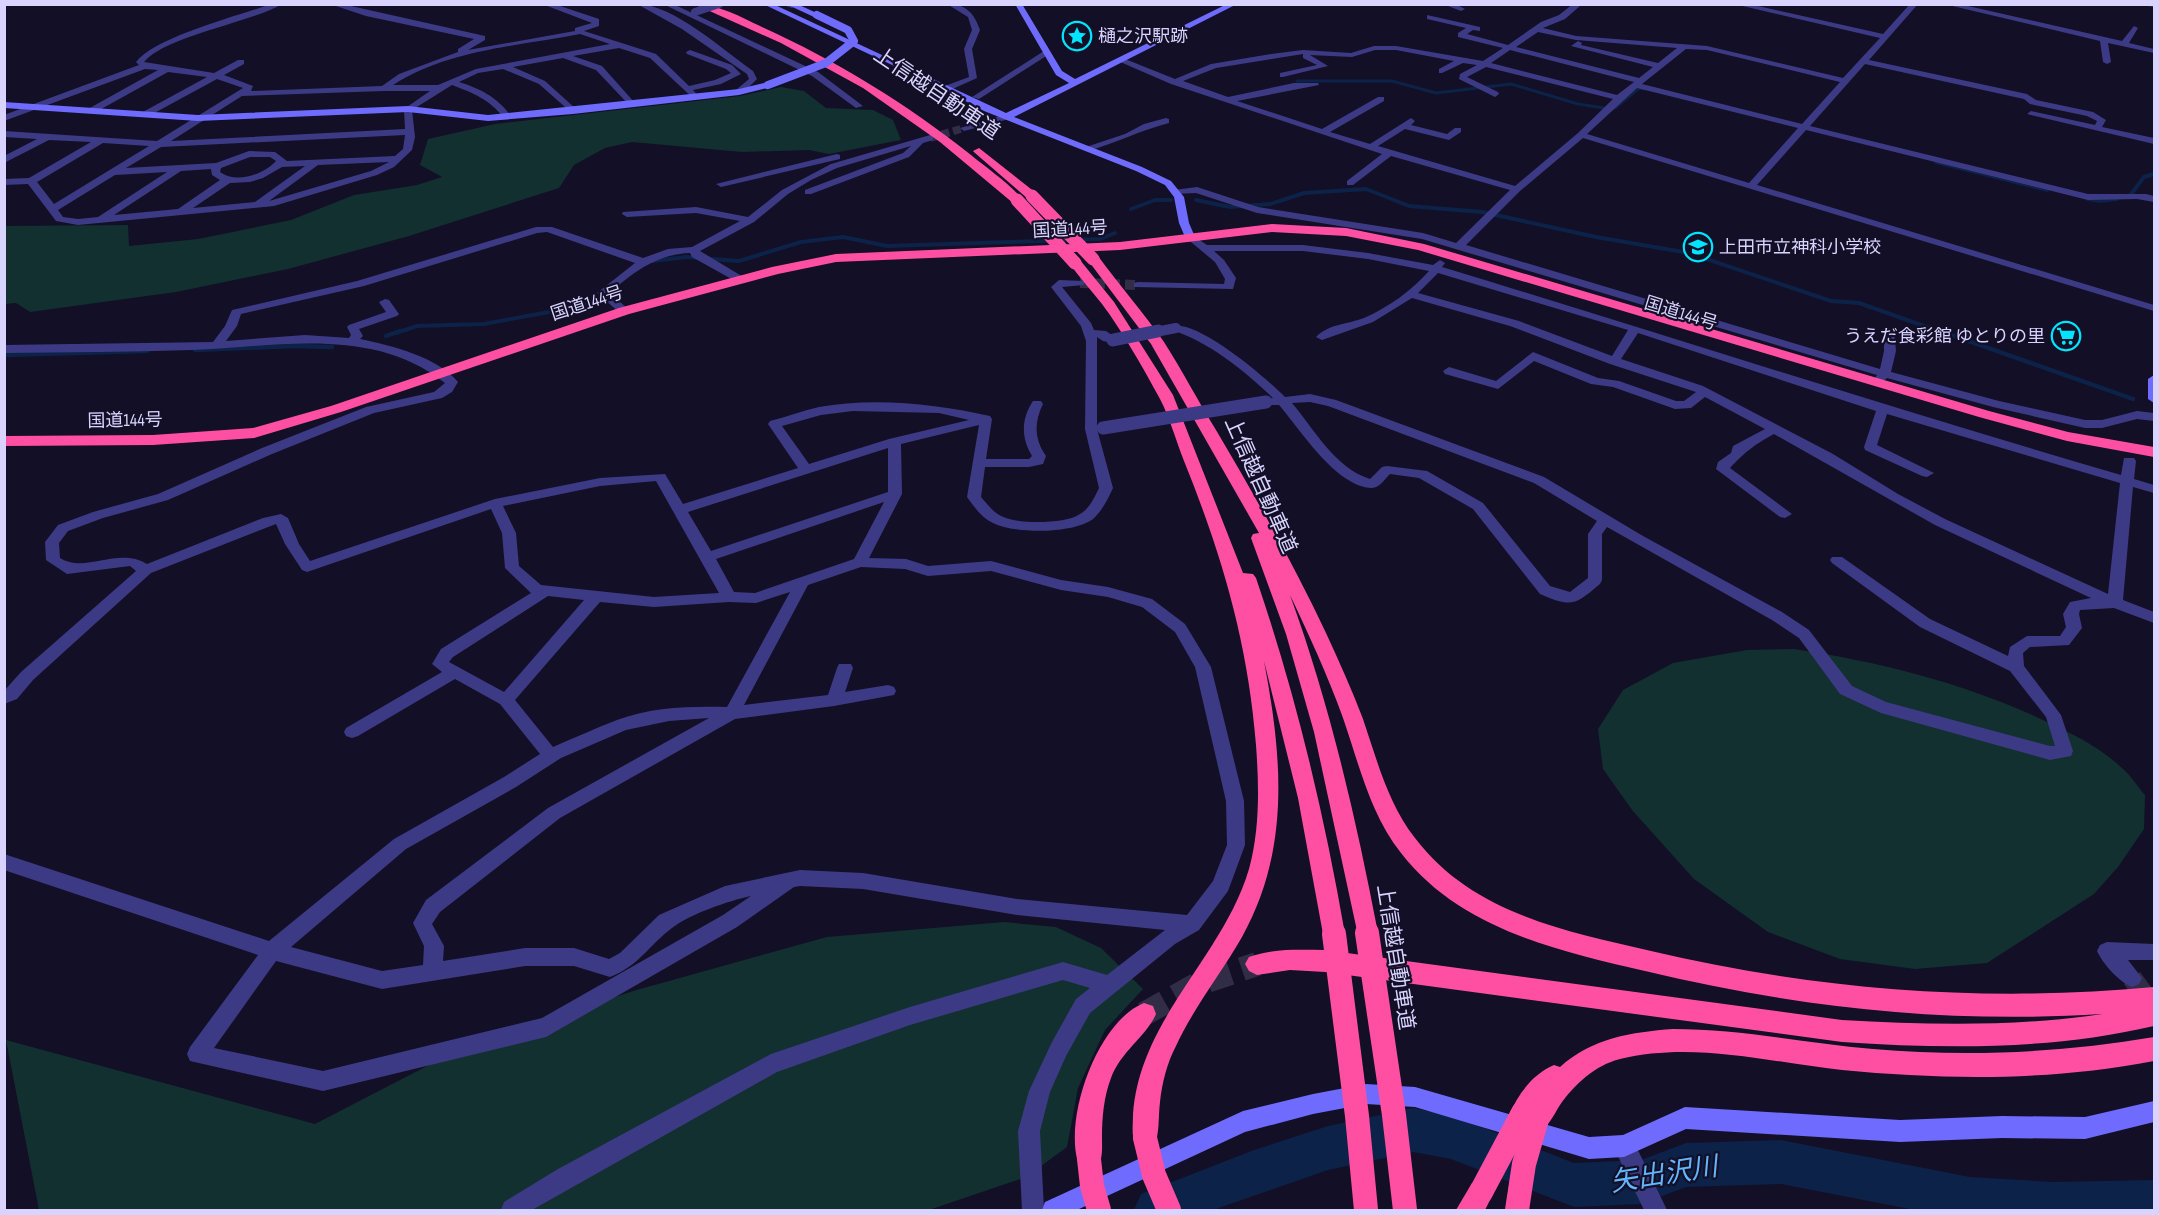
<svg xmlns="http://www.w3.org/2000/svg" width="2159" height="1215" font-family="'Sofia Sans Condensed','Noto Sans JP',sans-serif">
  <style>
    .green { fill: #12302f }
    .lines { fill: none; stroke-linecap: round; stroke-linejoin: round }
    .stream-far2 { stroke: #0c2248; stroke-width: 3 }
    .stream-far1 { stroke: #0c2248; stroke-width: 4 }
    .stream { stroke: #0c2248; stroke-width: 4.5 }
    .river { fill: #0c2248; fill-rule: evenodd }
    .street-tunnel-far2 { stroke: #312d47; stroke-width: 8; stroke-dasharray: 8 4; stroke-linecap: butt }
    .street-tunnel-far1 { stroke: #312d47; stroke-width: 10; stroke-dasharray: 10 5; stroke-linecap: butt }
    .street-tunnel { stroke: #312d47; stroke-width: 20; stroke-dasharray: 20 10; stroke-linecap: butt }
    .highway-tunnel { stroke: #312d47; stroke-width: 24; stroke-dasharray: 24 12; stroke-linecap: butt }
    .street { fill: #3d3a85; fill-rule: evenodd }
    .secondary { fill: #6f6bff; fill-rule: evenodd }
    .highway { fill: #ff4fa3; fill-rule: evenodd }
    .street-bridge-far2 { stroke: #3d3a85; stroke-width: 8 }
    .street-bridge-far1 { stroke: #3d3a85; stroke-width: 10 }
    .street-bridge { stroke: #3d3a85; stroke-width: 13 }
    .secondary-bridge { stroke: #6f6bff; stroke-width: 8 }
    .highway-bridge-far1 { stroke: #ff4fa3; stroke-width: 13 }
    .highway-bridge { stroke: #ff4fa3; stroke-width: 24 }
    .labels { text-anchor: middle; stroke-width: 4.5; stroke-linejoin: round; paint-order: stroke }
    .far-poi-label { font-size: 18px; fill: #d9d4ff; stroke: #130f26; text-anchor: start }
    .far-street-label { font-size: 18px; fill: #d9d4ff; stroke: #130f26 }
    .street-label { font-size: 21px; fill: #d9d4ff; stroke: #130f26 }
    .near-water-label { font-size: 27px; font-style: italic; fill: #62b6ff; stroke: #130f26 }
  </style>
  <rect width="100%" height="100%" fill="#130f26"/>
  <g class="green">
    <path d="M781 87 804 91 826 108 873 110 893 120 901 140 829 154 809 150 742 152 632 142 605 148 574 165 559 188 409 236 288 269 176 292 30 312 16 303 5 304V226L128 225 129 246 198 239 291 220 354 195 417 185 442 177 420 165 428 139 495 124 740 96Z"/>
    <path d="M1794 649C1880 662 1964 683 2043 720 2071 733 2102 748 2124 770 2132 777 2138 787 2145 795L2144 829 2118 867 2094 894 1987 963 1915 969 1840 959 1768 932 1694 879 1632 810 1603 769 1598 729 1623 690 1673 663 1747 650Z"/>
    <path d="M1004 922 1056 927 1101 948 1143 989 1105 1030 1078 1088 1067 1147 1026 1177 929 1210H39L6 1040 315 1124 456 1051 633 991 827 937Z"/>
  </g>
  <g class="lines">
    <g class="stream-far2">
      <path d="M1297 81H1392L1436 93 1511 84 1578 104 1604 108"/>
      <path d="M1615 108 1639 88 1645 89"/>
    </g>
    <g class="stream-far1">
      <path d="M1936 162 2047 190"/>
      <path d="M2129 197 2144 177 2154 174"/>
      <path d="M2088 199 2100 201 2117 199"/>
      <path d="M1196 200 1230 207 1270 204 1304 193 1366 189 1409 206 1482 212 1596 237 1689 253 1831 301 1859 303 1944 333"/>
      <path d="M1131 209 1155 200H1171"/>
      <path d="M652 261 686 257 739 261 801 242 843 237 887 246 1100 239 1115 233"/>
      <path d="M396 333 417 326 484 324 571 308 591 303 606 294"/>
    </g>
    <g class="stream">
      <path d="M1940 331 2133 399"/>
      <path d="M386 336 400 331"/>
      <path d="M195 350 295 346 332 347"/>
      <path d="M4 355 147 351"/>
    </g>
    <path class="river" d="M1413 1108 1451 1115 1574 1163 1641 1160 1686 1143 1781 1140 1970 1177 2053 1182 2154 1180V1210H1915L1781 1184 1686 1187 1641 1204 1574 1207 1451 1159 1413 1152 1328 1170 1213 1210H1134L1141 1194 1254 1150 1328 1126Z"/>
    <path class="street-tunnel-far2" d="M930 138 964 128"/>
    <path class="street-tunnel-far1" d="M1080 283 1138 285"/>
    <path class="street-tunnel" d="M2132 978 2154 1008"/>
    <path class="highway-tunnel" d="M1144 1014 1198 984 1257 964"/>
    <g class="street">
      <path d="M271 4H282C250 23 166 36 144 62L214 73 238 60H244V64L224 75 253 86 251 91 382 86 399 74 458 52V49L474 39 366 16 330 4H342L485 36V40L468 50 575 31V28L592 23 542 4H554L599 19V26L584 31 656 54 689 86 715 80 731 73 726 69 687 54 686 52 690 50 732 65 741 74 721 84 693 90 699 97 695 100 650 58 619 48 573 56 602 66 634 102V106L631 107 596 70 563 58 513 67 545 81 576 109 577 111 573 114 539 84 503 69 478 73 459 82C481 89 497 97 511 116L510 118H504C489 99 473 93 452 85L412 110 415 137 412 150 394 167 377 175 274 206 78 225 56 221 28 184 4 185V179L29 178 91 142 49 140 4 163V156L37 139 4 137V131L157 141 243 88 217 79 147 117H141V113L207 77 168 72 94 113H88V109L158 70 145 69 4 121V115L139 65 136 62C155 37 238 16 271 4ZM580 34 610 44 476 69 438 85H393C447 50 518 46 580 34ZM384 91H430L404 109 405 129 171 141 242 96ZM405 135 403 149 395 156 287 161 275 152 249 151 216 163 126 168 161 147ZM103 143 149 146 54 204 37 182ZM250 157H270L276 161C263 175 236 184 220 172L221 168ZM389 162 371 171 269 201 318 165ZM305 166 255 202 193 208 230 183 250 182 263 178 282 167ZM211 169 212 175 220 180 178 209 114 215 181 171ZM167 172 98 217 78 219 63 217 58 210 115 175Z"/>
      <path d="M637 4C673 4 723 50 753 71L757 79 742 94H736V90L749 79 747 74 682 29Z"/>
      <path d="M663 4H673L818 72 863 106 856 108 812 76Z"/>
      <path d="M780 4H795L796 6 792 8Z"/>
      <path d="M947 4C966 4 974 13 980 30L972 49 977 78 948 91 944 88 945 86 969 77 964 49 972 30 968 17Z"/>
      <path d="M1443 4H1455L1465 9 1461 11Z"/>
      <path d="M1573 4 1580 6 1565 19 1543 28 1576 36 1707 46 1843 78 1880 38 1734 4H1749L1883 34 1910 4H1918L1869 60 2027 94 2036 100 2093 112 2106 120 2102 127 2154 138V144L2027 114 2031 111 2095 125 2097 121 2087 116 2030 104 2024 99 1865 64 1810 126 2088 194H2146L2154 196V202L2137 199 2088 200 1806 130 1757 185 2154 305V311L1583 138 1520 191 1466 245 1880 369 1884 351V331L1886 329H1894L1896 351 1891 372 1999 401 2085 420H2102L2137 411 2154 413V421L2137 419 2102 428H2085L1993 407 1887 378 1880 384 1874 380 1877 375 1422 239 1257 213 1196 193 1174 194V190L1197 187 1258 207 1423 233 1456 243 1510 190 1391 156 1353 185H1347V181L1382 154 1171 84 1118 61 1125 59 1175 79 1211 64 1271 54 1303 50 1351 53 1374 46H1396L1483 61 1503 48 1458 37V33L1466 28 1427 19V15L1480 27V31L1473 30 1467 34 1508 45 1541 22 1559 15ZM1538 32 1576 40 1677 48 1658 63 1581 45 1582 43 1578 41 1571 46 1653 67 1639 78 1516 47ZM1686 49 1707 50 1840 82 1802 124 1642 84ZM1375 50H1396L1454 61 1439 69V73H1442L1463 63 1477 65 1460 74 1459 79 1495 97 1499 94 1498 92 1467 77 1486 67 1613 99 1578 133 1515 186 1378 146 1405 129 1449 140 1461 132V128H1455L1447 134 1411 125 1415 121 1411 118 1370 144 1330 132 1384 101V97H1378L1322 129 1237 101 1319 85 1318 83H1294L1228 97 1183 81 1216 68 1303 54V58L1317 65 1280 73V77H1283L1328 66 1310 55 1352 57ZM1510 50 1634 82 1617 95 1491 63ZM1637 88 1798 128 1749 183 1587 134Z"/>
      <path d="M1944 4H1959L2122 41 2134 26 2138 28 2129 43 2154 49V53L2108 43 2111 62 2107 64 2103 62 2100 41Z"/>
      <path d="M2148 4H2154V7L2148 6Z"/>
      <path d="M1044 51 1051 53 979 99 972 97Z"/>
      <path d="M1006 114 1010 117 1009 119 964 131 960 128Z"/>
      <path d="M1166 118 1169 119V123C1141 130 1116 143 1088 151L1083 148 1125 134 1144 124Z"/>
      <path d="M930 135 933 136V140L923 143 909 157 811 194H805V190L903 153 911 146 837 168 811 180 788 194 754 222 700 251 745 278V282H737L692 257 690 253C658 254 633 272 610 293L628 309V313H620L597 293 635 263 547 232 537 233 364 286 241 314 237 326 226 341 305 335 349 338 351 335 347 327 349 325 386 312 379 302 385 299 389 300 399 314 397 316 359 329 363 336 360 339C392 346 436 356 458 382L452 392 442 398 374 413 272 454 168 500 103 518 68 531 59 543 60 558C85 574 118 546 147 564L263 518 281 514 288 518 299 544 310 561 495 499 600 478 665 474 683 504 798 468 768 424 770 421C786 417 802 411 819 407 873 397 938 404 990 416L992 419 986 459H1029L1032 456C1021 438 1021 419 1033 401H1041L1043 404C1034 422 1034 439 1046 456L1043 464 1029 467H985L981 497C988 505 995 515 1006 518 1021 524 1066 524 1080 514 1090 508 1094 498 1099 488L1085 429 1086 341 1081 326 1051 287 1059 280 1084 281V285L1062 287 1091 323 1094 330 1106 331 1119 340 1113 343 1103 341 1097 337V429L1113 488C1108 499 1102 511 1093 519 1073 534 1014 534 993 523 982 518 974 507 967 497L979 425 901 444 902 494 869 558 906 559 928 566 991 561 1061 580 1108 587 1152 599 1185 624 1211 667 1244 801 1245 845 1228 891 1199 930 1175 944 1090 1013 1066 1056 1050 1092 1040 1131 1044 1210H1022L1018 1131 1029 1091 1052 1042 1076 999 1090 988 1063 980 910 1025 777 1072 532 1210H501L504 1202 558 1169 771 1054 910 1007 1063 962 1107 975 1165 930 1017 915 863 889 800 886 794 887 737 927 546 1037 323 1091 190 1061 187 1054 190 1047 258 955 4 870V854L269 941 394 839 504 777 540 754 500 704 455 679 358 736 352 738 346 736 344 732 346 728 442 672 432 664 441 649 531 593 505 568 502 533 491 509 307 572 302 570 285 544 276 524 151 573 33 680 17 699 4 704V691L21 672 136 571 130 566 67 574 46 560 45 542 58 525 93 512 158 494 262 448 366 407 434 392 445 383C372 325 277 347 191 350 129 352 67 352 4 353V345L213 342 225 326 232 310 357 281 536 227H552L643 258 668 249 692 247 740 221 696 213 627 217 622 214 623 212 696 207 748 217 782 190 831 164ZM853 411 939 413 969 420 889 439 809 464 782 426 821 415ZM888 448V492L711 551 688 512ZM656 481 719 593 654 597 541 585 519 566 516 533 503 506 600 486ZM884 502 854 559 755 593 734 592 716 559ZM861 567 905 569 928 576 991 571 1061 590 1108 597 1142 607 1175 632 1195 667 1226 801 1227 845 1213 881 1187 915 1017 899 863 873 800 870 725 886 659 915 620 953 609 959 574 948H525L443 961 444 946 432 924 440 912 560 818 735 719 834 706 894 695 896 691 894 687 888 685 845 692 853 668 851 664H839L837 668 828 695 744 705 808 585ZM790 592 727 707C692 706 651 707 617 720 596 728 574 738 553 747L515 700 600 602 654 607 729 602 756 603ZM548 596 584 600 504 692 449 662 453 657ZM709 718 548 808 426 900 413 923 424 946 423 965 382 971 291 947 406 849 516 787 561 758 626 730 669 721ZM751 896 723 915 542 1018 323 1071 214 1048 276 961 382 989 525 966H574L610 977C639 966 649 945 672 928 690 914 728 901 751 896Z"/>
      <path d="M837 154 840 155V159L721 187 716 184Z"/>
      <path d="M1190 234 1207 245H1303L1368 253 1433 265 1440 260 1445 263 1442 267C1669 336 1894 409 2121 475L2124 458H2134L2136 461 2134 479 2154 485V493L2133 487 2123 600 2154 612V623L2114 608 2080 610 2079 614 2082 628 2069 645 2030 647 2023 653 2024 666 2061 715 2073 751 2071 756 2050 760 1881 713 1840 694 1799 638 1772 620 1607 527 1602 534V580L1600 584C1575 605 1572 608 1540 594L1473 509 1419 478 1390 474C1385 479 1379 488 1372 488 1336 487 1300 429 1279 405H1262L1260 402 1262 399 1273 398C1245 371 1209 342 1172 330V326C1199 320 1266 378 1285 397L1310 394 1336 400 1544 477 1643 536 1782 612 1809 630 1852 686 1886 702 2050 746H2055L2046 717 2010 671 1920 627 1832 563 1830 560 1832 557H1842L1930 619 2008 656 2010 647 2027 636H2060L2066 627 2063 614 2070 602 2091 598 1935 525 1774 434C1754 445 1745 452 1730 468L1792 514 1785 518 1780 517 1716 469 1718 462 1731 453 1733 446 1765 429 1705 397 1691 408 1675 409 1613 387 1591 384 1534 361 1498 389 1445 374 1443 371 1449 367 1496 381 1533 352 1598 378 1619 381 1676 401H1684L1696 392 1610 364 1510 326 1412 298 1373 322 1322 340 1316 337C1328 324 1349 324 1364 318 1389 307 1411 291 1429 271L1368 259 1303 251H1214L1224 260 1236 278 1233 289 1134 287V283L1138 282 1224 284 1225 279 1215 262 1185 237ZM1438 273 1628 330 1612 356 1519 321 1418 293ZM1638 333 1876 411 1864 447 1865 450 1922 476 1927 477 1934 473 1877 445 1887 414 2120 483 2108 594 1945 519 1898 494 1833 454 1703 386 1621 359ZM1310 402 1328 406 1534 483 1597 521 1588 534V578L1570 592 1550 586 1483 503 1427 471 1387 466 1382 467 1370 479C1335 468 1314 429 1292 403Z"/>
      <path d="M2107 942 2154 944V960H2128L2142 978 2139 984 2132 987C2119 982 2103 964 2097 951L2100 945Z"/>
      <path d="M1624 1135 1632 1138 1667 1210H1644L1613 1146 1616 1138Z"/>
    </g>
    <g class="secondary">
      <path d="M763 4H773L1006 113 1069 83 1056 75 1015 4H1022L1062 71 1075 79 1227 4H1237L1014 117 1142 167 1171 181 1184 197 1189 223 1195 237 1190 240 1185 237 1179 223 1174 197 1165 185 1136 171 984 111 945 90Z"/>
      <path d="M786 4H797L821 15 814 17Z"/>
      <path d="M768 82 772 85 771 87 739 95 573 114 488 121 408 112 198 121 4 108V102L198 115 408 106 488 115 739 89Z"/>
      <path d="M2154 375V403L2148 399V379Z"/>
      <path d="M1366 1084 1415 1087 1589 1137 1623 1135 1685 1107 1900 1120 2002 1116 2085 1117 2154 1101V1122L2085 1139 2002 1138 1900 1142 1686 1129 1624 1157 1589 1159 1415 1107 1366 1104 1313 1114 1245 1132 1077 1210H1042L1045 1202 1243 1111 1313 1094Z"/>
    </g>
    <g class="highway">
      <path d="M694 4C718 4 741 17 762 27 837 61 907 104 971 155 988 169 1009 183 1023 200L1017 204 1013 203 940 142 863 88 781 43Z"/>
      <path d="M979 148 1036 193V199H1028L975 153 973 151Z"/>
      <path d="M1272 224 1346 228 1424 244 1989 411 2068 432 2154 447V457L2067 441 1979 417 1418 250 1346 236 1272 232 1120 250 836 262 778 274 629 314 341 412 254 438 153 445 4 446V436L153 435 253 428 331 406 619 308 772 267 836 254 1120 242Z"/>
      <path d="M1093 255 1098 256C1119 285 1144 313 1164 342 1182 370 1198 401 1216 430 1255 496 1293 563 1326 633 1339 661 1352 690 1363 719 1377 760 1388 804 1415 838 1472 913 1564 931 1651 951 1817 990 1984 1003 2154 987V1026C2051 1050 1947 1049 1842 1042L1325 972 1290 970 1257 975 1249 971 1245 964 1249 957C1273 948 1300 950 1325 950L1842 1020C1929 1025 2015 1027 2102 1014 1947 1024 1795 1007 1645 971 1556 950 1460 929 1401 853 1370 814 1359 764 1343 718 1328 676 1309 635 1290 595 1330 705 1356 818 1378 933L1375 940 1367 943 1359 940 1314 732 1286 634 1251 538 1253 534 1259 533 1151 344 1087 259Z"/>
      <path d="M1075 259 1080 260 1114 302 1173 395 1243 573 1253 574 1256 578C1296 695 1324 813 1345 934L1342 941 1334 944 1326 941 1323 934 1298 798 1264 661C1282 756 1291 849 1242 937 1221 974 1194 1007 1176 1046 1167 1063 1162 1083 1160 1102 1158 1118 1160 1133 1154 1147L1145 1151 1136 1147C1131 1136 1133 1126 1133 1114 1140 1018 1223 957 1249 869 1260 829 1259 786 1256 745 1248 643 1222 555 1184 461 1176 441 1170 418 1160 399 1145 371 1121 329 1102 304 1091 290 1079 277 1069 263Z"/>
      <path d="M1144 1003 1153 1006 1156 1014C1146 1037 1121 1051 1111 1078 1104 1096 1102 1117 1102 1137 1102 1148 1103 1157 1098 1168L1089 1172 1080 1168C1061 1123 1097 1021 1144 1003Z"/>
      <path d="M1673 1029C1740 1029 1806 1043 1873 1049 1967 1057 2061 1053 2154 1037V1061C2051 1081 1946 1080 1842 1070 1768 1062 1693 1041 1620 1059 1595 1065 1574 1085 1560 1105 1553 1116 1549 1127 1537 1132L1528 1128 1526 1124 1523 1126 1514 1122 1510 1113C1518 1094 1534 1073 1554 1065L1560 1067C1592 1038 1632 1032 1673 1029Z"/>
      <path d="M1481 1179 1490 1183 1494 1192 1485 1210H1456L1472 1183Z"/>
    </g>
    <path class="street-bridge-far2" d="M695 12 719 4"/>
    <path class="street-bridge-far1" d="M1150 333 1176 328"/>
    <g class="street-bridge">
      <path d="M1113 340 1158 331"/>
      <path d="M1103 428 1266 402"/>
    </g>
    <path class="secondary-bridge" d="M768 85 826 63 854 41 848 30 817 15"/>
    <g class="highway-bridge-far1">
      <path d="M1032 196 1093 259"/>
      <path d="M1017 200 1075 263"/>
    </g>
    <g class="highway-bridge">
      <path d="M1367 933 1394 1115 1405 1210"/>
      <path d="M1334 934 1357 1116 1366 1210"/>
      <path d="M1145 1138 1154 1175 1169 1210"/>
      <path d="M1089 1159 1092 1186 1099 1210"/>
      <path d="M1481 1192 1523 1113"/>
      <path d="M1517 1210 1524 1164 1537 1119"/>
    </g>
  </g>
  <defs>
    <g id="sight-ring" transform="scale(1.5)"><circle r="9.5" fill="#130f26" stroke="#00e5ff" stroke-width="1.5"/><path d="M0-6L1.8-2.2L6-1.7L2.9 1.2L3.7 5.4L0 3.3L-3.7 5.4L-2.9 1.2L-6-1.7L-1.8-2.2Z" fill="#00e5ff"/></g>
    <g id="school-ring" transform="scale(1.5)"><circle r="9.5" fill="#130f26" stroke="#00e5ff" stroke-width="1.5"/><path d="M0-5L7-2L0 1L-7-2ZM-4 1L0 2.5L4 1V4Q0 6-4 4Z" fill="#00e5ff"/></g>
    <g id="supermarket-ring" transform="scale(1.5)"><circle r="9.5" fill="#130f26" stroke="#00e5ff" stroke-width="1.5"/><path d="M-6-5.5h2.5l.6 2H6L4.5 2H-2.5L-4.4-4H-6ZM-1.5 3.2a1.3 1.3 0 1 0 .1 0ZM3 3.2a1.3 1.3 0 1 0 .1 0Z" fill="#00e5ff"/></g>
  </defs>
  <g fill-rule="evenodd">
    <use href="#sight-ring" x="1077" y="36"/>
    <use href="#school-ring" x="1698" y="247"/>
    <use href="#supermarket-ring" x="2066" y="336"/>
  </g>
  <g class="labels">
    <g class="far-poi-label">
      <text x="1098" y="42">樋之沢駅跡</text>
      <text x="1719" y="253">上田市立神科小学校</text>
      <text x="2045" y="342" text-anchor="end">うえだ食彩館 ゆとりの里</text>
    </g>
    <g class="far-street-label">
      <text transform="translate(1070 229) rotate(-3)" y="6">国道144号</text>
      <text transform="translate(587 303) rotate(-18)" y="6">国道144号</text>
      <text transform="translate(1681 313) rotate(17)" y="6">国道144号</text>
      <text transform="translate(125 420) rotate(-1)" y="6">国道144号</text>
    </g>
    <g class="street-label">
      <text transform="translate(937 93) rotate(34)" y="7">上信越自動車道</text>
      <text transform="translate(1261 485) rotate(66)" y="7">上信越自動車道</text>
      <text transform="translate(1396 957) rotate(81)" y="7">上信越自動車道</text>
    </g>
    <g class="near-water-label">
      <text transform="translate(1664 1174) rotate(-9)" y="9">矢出沢川</text>
    </g>
  </g>
  <rect width="2159" height="1215" fill="none" stroke="#d9d4ff" stroke-width="12"/>
</svg>
